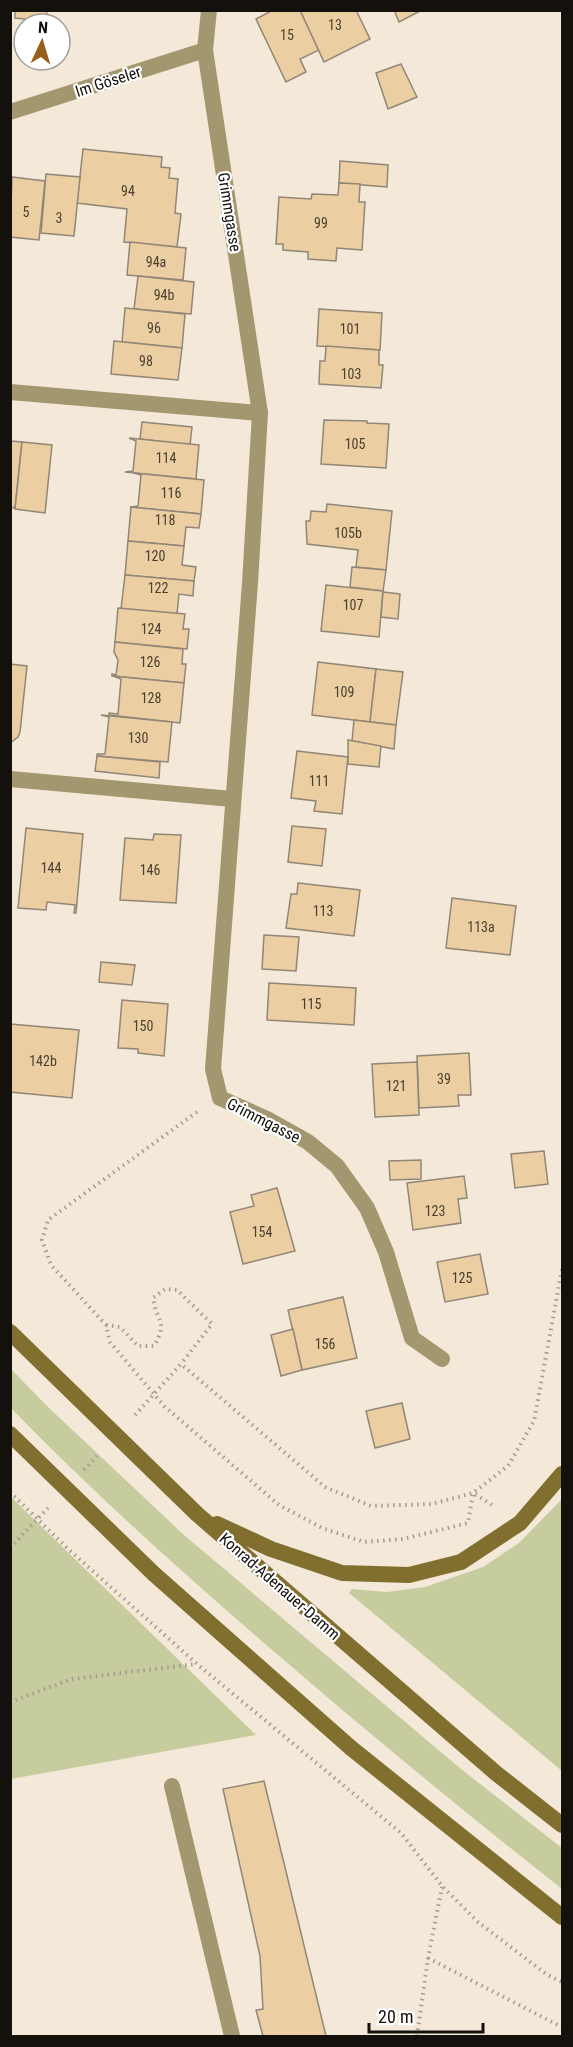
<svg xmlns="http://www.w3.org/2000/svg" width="573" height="2047" font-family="'Roboto Condensed',sans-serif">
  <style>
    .green { fill: #c7cc9f }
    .building { fill: #ebcea1; stroke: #918677; stroke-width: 1.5 }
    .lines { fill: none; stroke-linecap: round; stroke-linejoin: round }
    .path { stroke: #a49b8e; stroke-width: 4; stroke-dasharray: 1.5 4.5; stroke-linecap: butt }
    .service { stroke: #a3976f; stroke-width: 16 }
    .minor { stroke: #a3976f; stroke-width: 16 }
    .secondary { stroke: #816f2f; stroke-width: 16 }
    .labels { text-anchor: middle; stroke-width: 4.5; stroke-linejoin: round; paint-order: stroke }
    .number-label { font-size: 14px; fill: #4a4030 }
    .street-label { font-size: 16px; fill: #14100b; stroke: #fff }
  </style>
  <rect width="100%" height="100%" fill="#f4e9d8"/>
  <g class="green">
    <path d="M10 1368 47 1406 184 1535 461 1769 562 1848V1889C463 1811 366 1731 271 1649 182 1572 93 1493 11 1408Z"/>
    <path d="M11 1497 256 1735 11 1779Z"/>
    <path d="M562 1499V1771L349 1593 352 1589 387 1592 425 1587 483 1567 519 1543Z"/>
  </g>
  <g class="building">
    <path d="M15 10H47L46 21 15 18Z"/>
    <path d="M273 10H300L319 50 300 59 306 72 286 82 256 19Z"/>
    <path d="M300 10H356L370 39 324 62Z"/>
    <path d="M394 10H422L399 22Z"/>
    <path d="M401 64 417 97 388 109 376 73Z"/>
    <path d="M83 149 162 157 161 167 170 168 169 178 178 179 175 213 181 214 177 247 124 242 127 209 77 203Z"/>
    <path d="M340 161 388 165 387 187 339 183Z"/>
    <path d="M46 174 80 177 74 236 41 233Z"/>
    <path d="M12 177 45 181 39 240 10 237Z"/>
    <path d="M339 183 360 184 359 202H365L362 250 337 248 336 261 308 259V252L283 250V244H276L279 197 311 199 312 194 338 195Z"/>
    <path d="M130 242 186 248 183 280 127 275Z"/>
    <path d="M138 276 194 282 191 314 134 309Z"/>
    <path d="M125 308 185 314 182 348 122 342Z"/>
    <path d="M319 309 382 313 380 350 317 346Z"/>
    <path d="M114 341 182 348 178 380 111 374Z"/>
    <path d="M326 346 379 350V365H383L381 388 319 384 320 361H325Z"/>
    <path d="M324 420 367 421V423L389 424 386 468 321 464Z"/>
    <path d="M142 422 192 427 190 445 140 439Z"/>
    <path d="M129 438 199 445 196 479 125 472 133 471 136 441Z"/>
    <path d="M10 441 22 442 15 508 10 507Z"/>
    <path d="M22 442 52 445 45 513 15 509Z"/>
    <path d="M134 473 204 480 201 514 130 507 138 506 141 475Z"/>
    <path d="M327 504 392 511 386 570 356 567 358 550 307 544 306 521H310L311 511 326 512Z"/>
    <path d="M131 507 201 514 199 528 186 527 184 546 128 541Z"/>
    <path d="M128 541 184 546 182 565 196 567 194 581 125 575Z"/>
    <path d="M352 567 386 570 383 591 350 587Z"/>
    <path d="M125 575 194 581 193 596 179 594 177 614 121 609Z"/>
    <path d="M326 585 383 591 379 637 321 631Z"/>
    <path d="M383 592 400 594 398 619 381 617Z"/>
    <path d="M118 608 185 614 183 629H189L187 649 115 642Z"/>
    <path d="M115 642 183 649 182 664H186L184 683 112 676V674L116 675 118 660 114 652Z"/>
    <path d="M318 662 376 669 370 722 312 715Z"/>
    <path d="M10 664 27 666 20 732 18 737 10 743Z"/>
    <path d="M376 669 403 672 396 725 370 722Z"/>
    <path d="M113 676 184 683 180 723 109 715V713L118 714 121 679Z"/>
    <path d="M101 715 172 722 168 762 97 756V754H105L109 717Z"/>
    <path d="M354 720 396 725 394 749 352 741Z"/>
    <path d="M348 740 381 746 379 767 348 764Z"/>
    <path d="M297 751 348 757 342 814 314 811 316 801 291 798Z"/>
    <path d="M97 756 160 762 159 778 95 771Z"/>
    <path d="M292 826 326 829 322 866 288 862Z"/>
    <path d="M26 828 83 834 76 913H74L75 905 47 902 46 910 18 908Z"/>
    <path d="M154 834 181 835 176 903 120 900 125 838 153 840Z"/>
    <path d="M298 883 360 890 354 936 286 928 291 894H297Z"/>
    <path d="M452 898 516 906 510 955 446 948Z"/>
    <path d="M264 935 299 937 296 971 262 969Z"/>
    <path d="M101 962 135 965 132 985 99 982Z"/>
    <path d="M269 983 356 988 354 1025 267 1020Z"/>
    <path d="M122 1000 168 1004 164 1056 138 1053V1049L118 1048Z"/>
    <path d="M10 1024 79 1030 72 1098 10 1092Z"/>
    <path d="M469 1053 471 1095H458L459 1106 419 1108 417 1056Z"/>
    <path d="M417 1062 419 1115 375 1117 372 1064Z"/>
    <path d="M544 1151 548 1184 515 1188 511 1154Z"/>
    <path d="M421 1160V1179L390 1180 389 1161Z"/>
    <path d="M464 1176 467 1198 458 1199 461 1223 413 1230 407 1183Z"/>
    <path d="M277 1188 295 1251 243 1264 230 1212 254 1206 251 1195Z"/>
    <path d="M480 1254 488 1294 445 1302 437 1262Z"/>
    <path d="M343 1297 357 1358 302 1370 288 1310Z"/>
    <path d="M293 1329 302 1370 281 1376 271 1335Z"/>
    <path d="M402 1403 410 1439 375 1448 366 1411Z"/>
    <path d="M264 1781 326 2036H263L256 2010 263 2009 260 1956 223 1789Z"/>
  </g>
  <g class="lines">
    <g class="path">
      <path d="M197 1112 48 1220 42 1240 51 1265 106 1325 110 1342 164 1406 279 1505 322 1528 364 1542 403 1539 468 1523 473 1493 495 1507"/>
      <path d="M106 1325 120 1327 138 1346H154C169 1320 156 1322 153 1298L165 1289 177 1290 212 1324 181 1364"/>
      <path d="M135 1415 181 1364 325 1487 371 1506 432 1504 473 1493 508 1466 534 1421 562 1269"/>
      <path d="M84 1470 97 1456"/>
      <path d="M10 1492 66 1547 197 1664 401 1833 442 1886 478 1922 546 1974 562 1982"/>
      <path d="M10 1548 48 1508"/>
      <path d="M10 1702 72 1679 196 1664"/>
      <path d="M428 1958 562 2027"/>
      <path d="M417 2036 428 1958 442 1887"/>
    </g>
    <path class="service" d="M172 1786 232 2036"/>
    <g class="minor">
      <path d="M209 10 205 50 260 413 250 583 213 1069 220 1098 267 1119 308 1142 337 1166 367 1208 386 1252 412 1338 442 1359"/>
      <path d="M10 112 205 50"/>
      <path d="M10 392 260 413"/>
      <path d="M10 779 232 799"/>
    </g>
    <g class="secondary">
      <path d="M10 1332 197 1514 497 1774 562 1825"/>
      <path d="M10 1434 154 1574 351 1748 562 1917"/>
      <path d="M217 1524 271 1549 342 1573 409 1575 461 1562 520 1523 562 1474"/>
    </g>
  </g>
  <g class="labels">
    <g class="number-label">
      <text x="335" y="30">13</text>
      <text x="287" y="40">15</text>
      <text x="128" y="196">94</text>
      <text x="26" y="217">5</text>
      <text x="59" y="223">3</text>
      <text x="321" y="228">99</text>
      <text x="156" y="267">94a</text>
      <text x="164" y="300">94b</text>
      <text x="154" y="333">96</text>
      <text x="350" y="334">101</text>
      <text x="146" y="366">98</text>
      <text x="351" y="379">103</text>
      <text x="355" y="449">105</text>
      <text x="166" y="463">114</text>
      <text x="171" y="498">116</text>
      <text x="165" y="525">118</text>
      <text x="348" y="538">105b</text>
      <text x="155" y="561">120</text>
      <text x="158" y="593">122</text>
      <text x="353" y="610">107</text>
      <text x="151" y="634">124</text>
      <text x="150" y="667">126</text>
      <text x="344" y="697">109</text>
      <text x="151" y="703">128</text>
      <text x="138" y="743">130</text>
      <text x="319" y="786">111</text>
      <text x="51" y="873">144</text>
      <text x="150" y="875">146</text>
      <text x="323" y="916">113</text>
      <text x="481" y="932">113a</text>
      <text x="311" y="1009">115</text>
      <text x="143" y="1031">150</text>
      <text x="43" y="1066">142b</text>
      <text x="444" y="1084">39</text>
      <text x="396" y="1091">121</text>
      <text x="435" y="1216">123</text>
      <text x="262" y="1237">154</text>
      <text x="462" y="1283">125</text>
      <text x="325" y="1349">156</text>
    </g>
    <g class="street-label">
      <text transform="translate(108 81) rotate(-18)" y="6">Im Göseler</text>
      <text transform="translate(230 212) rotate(81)" y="6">Grimmgasse</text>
      <text transform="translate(264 1120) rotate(27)" y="6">Grimmgasse</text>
      <text transform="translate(280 1586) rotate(41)" y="6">Konrad-Adenauer-Damm</text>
    </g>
  </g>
  <rect width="573" height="2047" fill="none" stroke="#14100b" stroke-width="24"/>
  <g transform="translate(42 42) rotate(4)"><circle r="28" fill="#ffffff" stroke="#a19f9d" stroke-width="1.5"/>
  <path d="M0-4.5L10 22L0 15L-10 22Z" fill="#97601a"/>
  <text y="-9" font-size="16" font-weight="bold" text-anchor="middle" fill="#14100b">N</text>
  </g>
  <path d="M369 2023v9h114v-9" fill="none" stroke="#14100b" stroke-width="3"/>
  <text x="378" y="2023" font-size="18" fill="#14100b" stroke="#ffffff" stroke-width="4.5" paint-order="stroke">20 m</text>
</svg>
